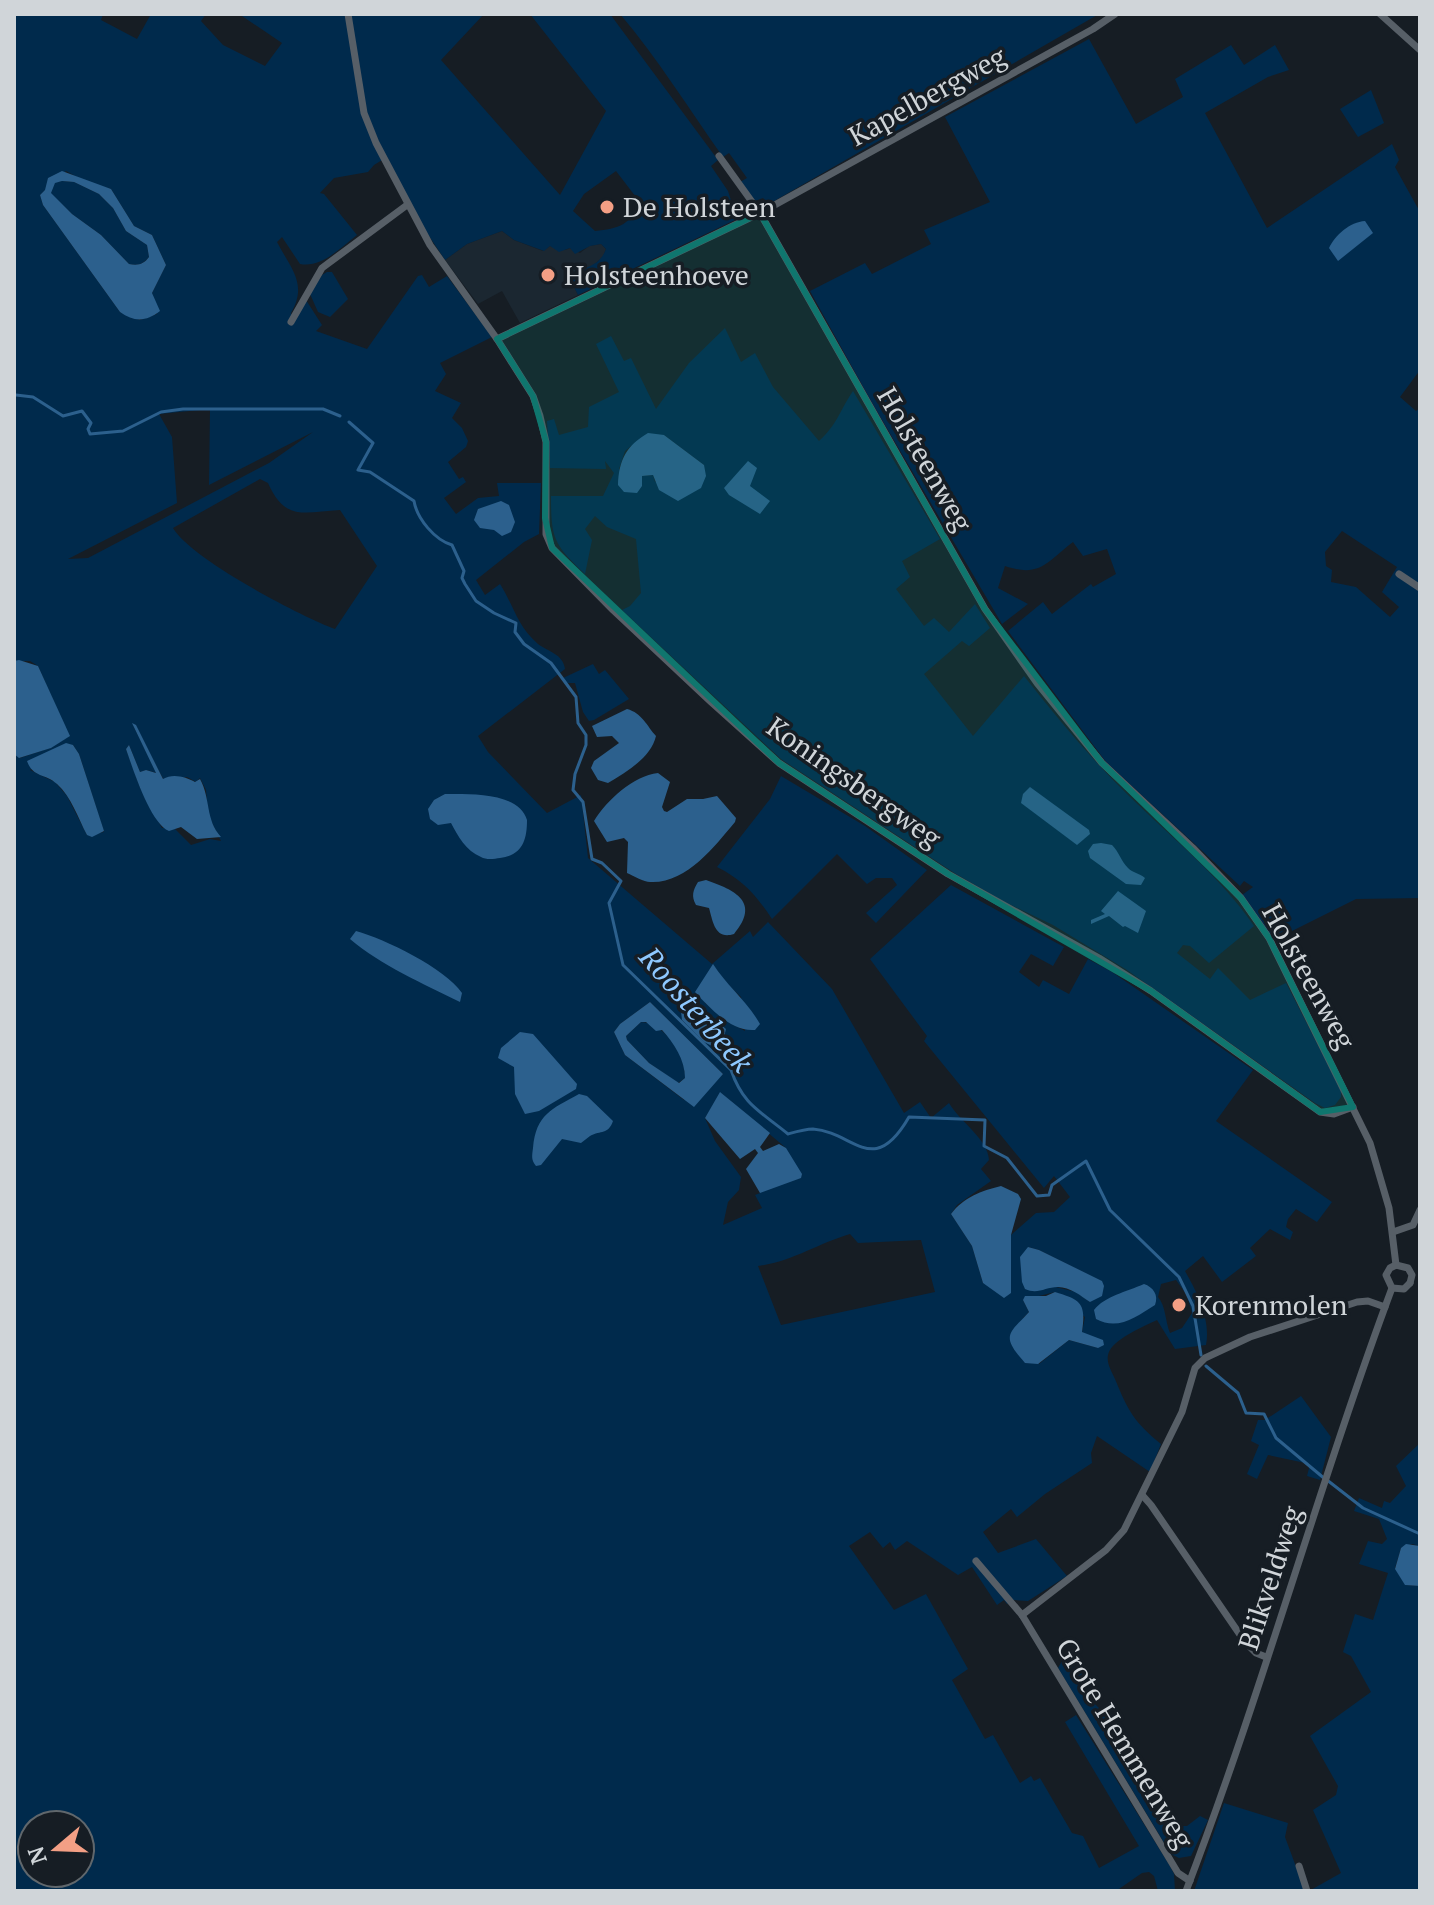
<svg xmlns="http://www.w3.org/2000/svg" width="1434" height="1905" font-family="'PT Serif',serif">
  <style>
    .built { fill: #1b2731 }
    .green { fill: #002a4c; fill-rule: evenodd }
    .water { fill: #2c608d; fill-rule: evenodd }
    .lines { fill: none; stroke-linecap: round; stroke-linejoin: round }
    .stream { stroke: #2c608d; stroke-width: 3 }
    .minor { stroke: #575f67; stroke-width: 7 }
    .marked { fill: #0f766e; fill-opacity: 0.2; stroke: #0f766e; stroke-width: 6; stroke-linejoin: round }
    .poi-dot { fill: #f39f85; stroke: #161d24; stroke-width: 3 }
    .labels { text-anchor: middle; stroke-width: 7; stroke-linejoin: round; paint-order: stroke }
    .street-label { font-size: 28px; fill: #d0d5d9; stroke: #161d24 }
    .poi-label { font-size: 28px; fill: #d0d5d9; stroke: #161d24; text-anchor: start }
    .water-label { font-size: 30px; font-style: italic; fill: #8ec8ff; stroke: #161d24 }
  </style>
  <rect width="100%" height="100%" fill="#161d24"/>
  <path class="built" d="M502 231 514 240 543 251 550 246 565 250 570 248 580 253 589 246 601 244 606 249 603 257 590 268 568 275 578 295 520 323 502 291 478 304 445 260 467 244Z"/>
  <g class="green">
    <path d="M14 14H103L101 20 137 39 151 14H206L201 21 223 45 265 66 282 43 239 14H484L441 60 560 195 606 111 530 14H610L718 160 711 166 728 191 737 219 578 295 568 275C583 267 599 268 606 249L601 244 590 246 575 254 570 248 559 252 550 246 544 251 514 240 502 231 467 244 445 260 423 227 387 157 374 165 368 172 334 178 320 193 324 194 357 235C340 248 322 268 300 264L282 237 277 242C291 269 308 284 291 313L293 319 306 300 322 325 316 331 367 349 418 276 422 275 429 287 447 276 492 337 440 363 446 374 435 391 461 403 452 418 462 428 468 441 466 447 448 462 459 479 463 477 466 482 444 498 456 514 478 498 499 496 497 483H541L539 534 524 542 476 580 485 595 500 584C514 606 517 626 538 644 549 652 563 654 565 669L478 736 488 752 547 813 581 795 588 858 712 964 750 931 753 937 768 922 832 989 904 1113 920 1102 931 1118 949 1103C960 1122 988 1139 989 1160L981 1169 991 1181 957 1205 951 1214 972 1246 983 1283 1011 1293V1235L1036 1213 1054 1212 1070 1197 1054 1176 1044 1188 924 1041 927 1036 870 959 951 885 1064 947 1053 966 1031 954 1019 972 1039 987 1043 980 1069 994 1088 959 1112 972 1253 1070 1216 1121 1332 1202 1317 1222 1296 1209 1288 1219 1286 1227 1293 1232 1290 1240 1270 1229 1250 1248 1256 1256 1222 1282 1203 1256 1185 1271C1197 1292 1211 1320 1206 1345L1175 1349 1157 1320C1144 1326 1117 1338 1110 1350 1104 1360 1111 1370 1115 1379 1128 1411 1134 1422 1161 1444L1150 1472 1097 1436 1091 1453 1092 1463 1045 1494 1017 1517 1011 1509 983 1532 998 1553 1036 1539 1067 1576 1028 1601 1014 1600 1007 1604 1004 1600 997 1605 972 1567 958 1575 907 1541 895 1550 890 1542 883 1548 870 1532 849 1546 894 1610 926 1594 968 1669 952 1680 985 1739 993 1735 1020 1783 1031 1776 1034 1781 1040 1778 1072 1833 1083 1836 1099 1868 1139 1846 1065 1722 1076 1715 1170 1866 1174 1874 1175 1891H1158L1154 1876 1149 1872 1142 1873 1116 1891H14V754L20 758 50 748 69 736 38 666 30 661H14ZM66 171 86 182 111 189 134 226 152 235 166 265 152 293 157 314 140 320 120 312 43 205 40 195ZM616 171 639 201C633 224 618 229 595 231L573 211 584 194ZM210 409 209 485 313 432 269 463 88 558 68 559 177 503 172 437 159 414ZM260 479 268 483C285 522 305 512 340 510L377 566 335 629C300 616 191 559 173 528ZM133 725 164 780 187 777 196 782 200 778 206 790 208 815 221 841 210 839 191 845 174 828H162L140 787 126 749 129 745 140 772 146 770 157 773ZM73 745 79 754 104 832 87 835 67 796 55 782 30 770ZM713 965 725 982 741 997 745 1031 730 1023 705 1003ZM650 1002 723 1074 684 1100 625 1055 614 1032 620 1024ZM701 1008 726 1029 710 1045 682 1020ZM721 1093 786 1148 760 1193 755 1195 762 1208 723 1225 728 1202 739 1190 741 1177 715 1141 705 1118ZM850 1234 858 1243 921 1240 935 1292 781 1325 758 1266C791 1262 819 1243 850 1234ZM1028 1247 1039 1250 1101 1281 1090 1302 1076 1292 1056 1287ZM1176 1280 1187 1295 1192 1313 1182 1328 1170 1333C1165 1321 1166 1306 1158 1297L1161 1284ZM1055 1292 1085 1317 1082 1332 1098 1348 1069 1340 1039 1364 1023 1318 1029 1312 1023 1300ZM32 1825H80V1873H32Z"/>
    <path d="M620 14H1099L769 204 763 198 755 201 740 182 747 178 729 153 723 157C689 109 658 59 620 14Z"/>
    <path d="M1089 39 1136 124 1183 97 1175 79 1231 45 1244 65 1275 45 1289 70 1268 77 1205 113 1267 228 1392 144 1399 160 1395 167 1420 212V370L1400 397 1416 411 1420 408V898L1356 899 1274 940 1242 895 1253 887 1244 881 1240 886 1106 762 1008 631 1043 602 1052 614 1091 584 1093 587 1116 574 1107 549 1083 556 1073 542C1047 562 1040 578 1005 566L998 588 1028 604 1002 624 872 403 810 291 865 263 872 274 931 244 924 230 990 202 945 117ZM1342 531 1397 567 1382 592 1399 607 1390 617 1356 587 1331 582 1332 570 1326 566 1325 552Z"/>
    <path d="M1371 90 1384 123 1358 137 1340 109Z"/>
    <path d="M62 181 74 182 99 194 113 208 126 231 147 245 149 257C143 264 138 266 129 264L101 235 72 214 50 193 55 182Z"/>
    <path d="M327 272H332L348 299 330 317 318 312 310 294 322 275Z"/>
    <path d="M725 328 741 362 755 353 773 387 819 441C837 425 840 410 853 391L940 539 902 561 910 577 896 589 924 626 934 618 949 632 975 604 990 628 969 646 962 641 924 674 973 736 1024 676C1058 719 1091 759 1130 797 1173 839 1220 876 1254 926L1209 963 1190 946 1183 945 1177 953 1210 979 1218 968 1250 1000 1286 983 1341 1090V1097L1335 1105 1325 1108 1315 1103 1127 970 1053 925 1003 901 956 874 781 759 622 610 630 606 641 593 636 539 607 527 595 516 585 529 592 540 585 574C554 544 551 540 551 496H603L614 473 605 461 606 469 550 468 547 421 554 419 559 435 588 427 589 407 619 392 596 344 611 336 624 361 631 358 656 409 689 363ZM664 435 704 465 655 482 653 475 642 476V486L619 469 625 451 631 446Z"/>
    <path d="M593 664 599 674 605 670 629 699 594 720 589 721 583 712 575 683H565L563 678Z"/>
    <path d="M781 776 865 826 927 870 876 923 866 913 897 885 892 878H876L867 884 837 854 772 919C756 895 743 880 717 867L770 799Z"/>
    <path d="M641 1022C665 1023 686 1056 685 1078L678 1083 649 1063 627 1040 626 1036Z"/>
    <path d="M1301 1396 1331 1437 1320 1480 1307 1476 1310 1464 1268 1455 1257 1479 1247 1474 1259 1445 1251 1441 1258 1420H1265Z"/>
    <path d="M1420 1443V1546L1412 1544 1401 1548 1395 1568 1406 1585 1420 1586V1891H1309L1341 1873 1313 1810 1336 1795 1338 1786 1310 1736 1371 1692 1351 1656 1343 1652 1355 1614 1373 1620 1388 1573 1359 1564 1368 1541 1382 1544 1387 1539 1379 1519 1354 1511 1359 1498 1382 1508 1384 1501 1390 1503 1406 1486 1396 1466Z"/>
    <path d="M1066 1654H1069L1079 1674 1082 1672 1091 1689 1093 1702 1108 1717 1128 1757 1161 1793 1176 1826H1187L1200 1816 1208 1820 1191 1856 1179 1858 1171 1854 1058 1668Z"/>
    <path d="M1224 1803 1288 1823 1285 1837 1305 1891H1194Z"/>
  </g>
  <g class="water">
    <path d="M62 171 111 189 134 226 152 235 166 265 152 293 160 311C146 322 134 322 120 312L43 205 40 195 45 190 48 178ZM62 181 74 182 99 194 113 208 126 231 147 245 149 257C144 264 138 266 129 264L101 235 72 214 51 193 55 183Z"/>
    <path d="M1365 221 1373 233 1338 261 1329 248C1335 235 1350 222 1365 221Z"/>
    <path d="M648 433 664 435 704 465 706 476 701 488 678 501 659 490 653 475 642 476V486L637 493 624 492 618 485C619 460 626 446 648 433Z"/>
    <path d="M748 461 757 468 750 486 770 501 760 514 729 495 724 488Z"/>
    <path d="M501 501 509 505 515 522 511 532 502 536 494 530 480 528 474 520 478 509Z"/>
    <path d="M19 660 38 666 70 736 51 748 19 758 14 754V661Z"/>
    <path d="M627 709C642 713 647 726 656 736 651 758 626 772 608 783L598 780 591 768 594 761 619 743 612 736 597 737 592 726Z"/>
    <path d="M132 723 136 725 163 779C173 773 186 777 195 782L200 779C211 799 205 819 221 837L197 839 181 827 169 831C150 823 133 769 126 749L129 745 140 772 146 770 156 773Z"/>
    <path d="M66 743 73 745 79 754 104 831 92 837 87 835C78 818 71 796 57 784 45 773 33 778 27 761Z"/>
    <path d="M658 773 670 782 662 807 664 811 667 812 687 799H703L717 796 736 818 735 822C714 847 686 884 650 882 644 882 634 876 627 873L628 842 624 838 607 842 594 821C607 800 633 776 658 773Z"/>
    <path d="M1030 787 1089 830 1090 834 1077 845 1021 803 1023 794Z"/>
    <path d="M445 794C470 794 519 792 527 820 527 841 522 855 500 858 494 859 486 860 481 857 466 851 458 836 451 823L438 825 430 819 428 809 434 800Z"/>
    <path d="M1101 843 1112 845C1119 852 1121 861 1128 868 1133 873 1139 873 1145 878L1141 885 1126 884 1090 858 1088 851 1093 844Z"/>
    <path d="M706 880C735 890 761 902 734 934 715 940 713 922 709 908L696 905C691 896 693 890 698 882Z"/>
    <path d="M1118 891 1146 911 1138 933 1125 926 1123 927 1109 916 1091 924V920L1105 914 1101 911Z"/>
    <path d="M356 931C385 939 445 968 462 993L460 1002C422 983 382 966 350 939Z"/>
    <path d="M713 964C727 986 747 1001 760 1024L755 1030C731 1032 710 1008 695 992Z"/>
    <path d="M650 1002 723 1074 694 1107 625 1055 614 1032 620 1024ZM641 1022H646L656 1031 662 1030C674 1043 685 1060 685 1078L679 1083 649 1063 627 1040 626 1036Z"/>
    <path d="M689 1004 701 1008 726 1029 722 1045 716 1048 704 1042 682 1020 681 1011Z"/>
    <path d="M520 1032 533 1034 577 1084 576 1089 539 1111 525 1114 515 1094 514 1067 498 1058 501 1048Z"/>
    <path d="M720 1092 770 1133 760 1147 763 1151 779 1144 786 1148 802 1174 801 1178 760 1193 746 1169 758 1153 755 1149 740 1159 705 1118Z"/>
    <path d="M579 1094 587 1096 613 1121C608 1135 601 1130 590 1136 587 1138 584 1141 581 1143L562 1139 541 1165 536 1166C531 1160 532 1156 533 1148 536 1114 552 1109 579 1094Z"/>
    <path d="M1001 1186 1018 1194 1021 1199 1011 1235V1293L1004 1298 983 1283 972 1246 951 1214C964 1197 981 1191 1001 1186Z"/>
    <path d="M1028 1247 1039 1250 1102 1281 1104 1286 1102 1296 1090 1302C1081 1296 1070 1287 1058 1287 1045 1287 1038 1295 1025 1289L1022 1282 1020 1257Z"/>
    <path d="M1144 1284C1153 1287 1159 1295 1155 1305 1136 1317 1118 1331 1096 1319L1094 1310C1105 1296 1126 1292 1144 1284Z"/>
    <path d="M1055 1292C1082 1300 1086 1304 1082 1332L1103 1340 1104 1345 1098 1348 1069 1340 1038 1364 1025 1363C1000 1335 1009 1334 1029 1312L1023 1300 1025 1296H1046Z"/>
    <path d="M1406 1544 1420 1546V1586L1405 1585 1395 1569 1401 1548Z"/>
  </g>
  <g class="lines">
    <g class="stream">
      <path d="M16 395 33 397 63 416 82 411 91 423 88 429 90 434 123 431 161 412 183 409H323L340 416"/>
      <path d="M349 422 373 443 358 470 370 472 414 501C417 519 435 540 452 545L464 571 462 578 465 584 476 601 494 613 516 623 515 632 524 644 551 663 576 697 578 723 586 735V745L575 774 573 790 583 802 592 859 602 863 621 881 609 903 623 965 731 1070C743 1105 760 1111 788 1134 795 1132 805 1129 813 1129 854 1132 873 1179 909 1117L985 1120 984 1146 1007 1158 1037 1196 1049 1195 1052 1185 1086 1161 1110 1210 1179 1277 1193 1306 1201 1355"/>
      <path d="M1206 1366 1238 1393 1246 1413 1264 1414 1276 1438 1325 1479"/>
      <path d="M1327 1480 1363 1508 1420 1534"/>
    </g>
    <g class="minor">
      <path d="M348 14 364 113 376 143 430 245 497 339 533 396 540 416 546 442V534L552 548 613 610 711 702 779 763 948 874 1099 958 1151 991 1320 1112 1334 1114 1353 1107"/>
      <path d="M1380 14 1420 50"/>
      <path d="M719 156 760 213 985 609 1037 683 1102 763 1193 848 1241 898 1269 938 1370 1143 1389 1208 1396 1265"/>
      <path d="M291 322 322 268 407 205"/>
      <path d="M497 339 760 213 1093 29 1115 14"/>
      <path d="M1399 574 1420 588"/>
      <path d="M1393 1232 1413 1225 1420 1210"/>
      <path d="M1396 1265 1408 1268 1412 1275 1410 1283"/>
      <path d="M1392 1288 1386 1275 1390 1268 1396 1265"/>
      <path d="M1392 1288 1404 1289 1410 1283"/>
      <path d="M1143 1496 1151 1505 1245 1642 1256 1653 1266 1657"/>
      <path d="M976 1561 1022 1615 1169 1858 1178 1873 1190 1881"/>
      <path d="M1022 1615 1106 1550 1124 1530 1182 1412 1195 1368 1205 1358 1250 1337 1357 1302 1368 1301 1385 1307"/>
      <path d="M1299 1866 1307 1891"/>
      <path d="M1186 1891C1262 1693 1318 1487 1392 1288"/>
    </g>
  </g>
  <path class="marked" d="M760 213 985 609 1102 763 1241 898 1269 938 1353 1107 1320 1112 1151 991 948 874 779 763 552 548 545 518 546 442 533 396 497 339Z"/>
  <g class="poi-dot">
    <circle cx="607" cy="207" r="8"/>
    <circle cx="548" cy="275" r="8"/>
    <circle cx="1179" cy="1305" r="8"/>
  </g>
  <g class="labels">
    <g class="street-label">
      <text transform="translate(927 96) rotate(-29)" y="10">Kapelbergweg</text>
      <text transform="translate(925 459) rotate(60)" y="10">Holsteenweg</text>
      <text transform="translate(854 782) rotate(35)" y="10">Koningsbergweg</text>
      <text transform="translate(1309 976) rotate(61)" y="10">Holsteenweg</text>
      <text transform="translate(1270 1578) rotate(-72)" y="10">Blikveldweg</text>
      <text transform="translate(1125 1743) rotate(59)" y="10">Grote Hemmenweg</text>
    </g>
    <g class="poi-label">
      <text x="623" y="217">De Holsteen</text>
      <text x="564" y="285">Holsteenhoeve</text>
      <text x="1195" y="1315">Korenmolen</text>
    </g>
    <g class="water-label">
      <text transform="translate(696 1010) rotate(49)" y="10">Roosterbeek</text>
    </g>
  </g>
  <rect width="1434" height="1905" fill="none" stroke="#d0d5d9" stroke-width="32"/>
  <g transform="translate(56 1849) rotate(251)"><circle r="38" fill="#161d24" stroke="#60676c" stroke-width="2"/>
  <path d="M0-6L14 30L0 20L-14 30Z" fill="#f39f85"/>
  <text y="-12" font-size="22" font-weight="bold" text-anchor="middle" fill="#d0d5d9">N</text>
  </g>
</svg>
